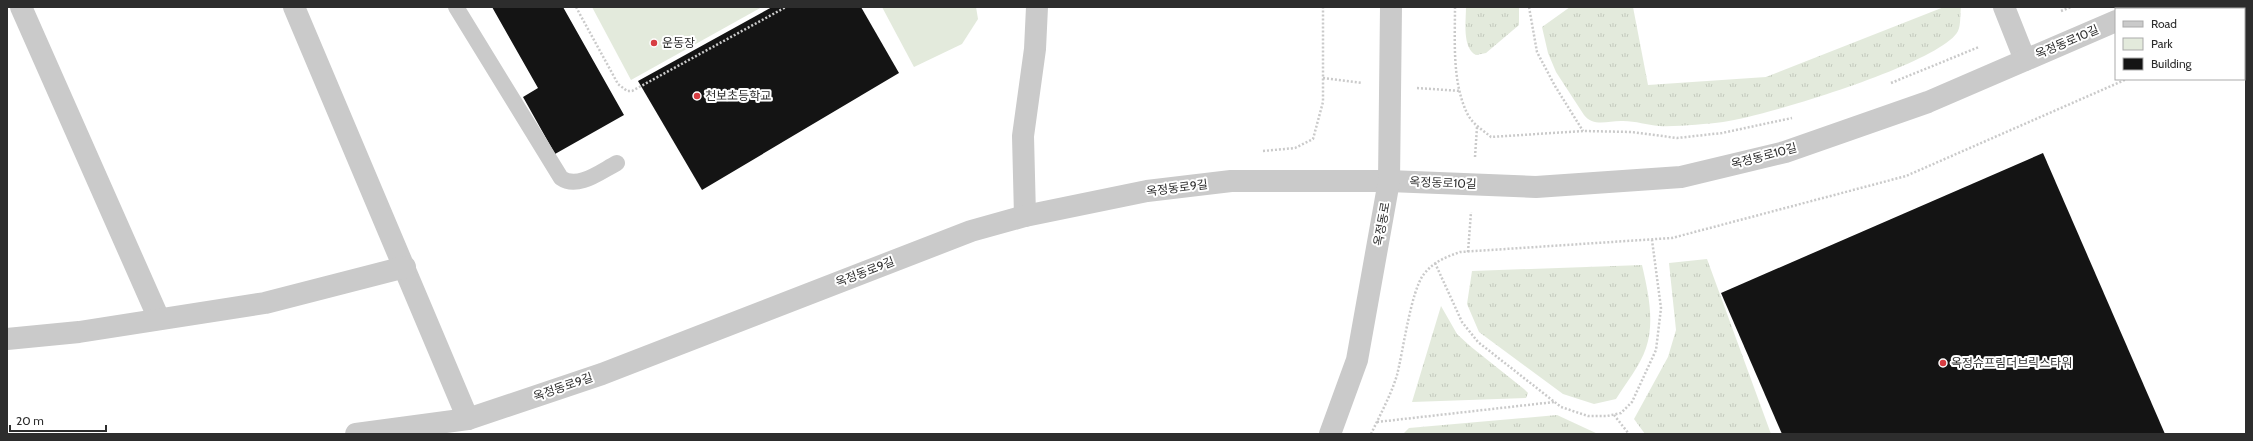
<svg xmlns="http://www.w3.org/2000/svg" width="2253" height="441" font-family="Cabin,'Noto Sans KR',sans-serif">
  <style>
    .grass { fill: url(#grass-tufts) }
    .park { fill: #e3eadc }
    .building { fill: #141414 }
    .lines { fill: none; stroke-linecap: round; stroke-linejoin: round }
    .path { stroke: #cacaca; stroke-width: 2.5; stroke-dasharray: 2 2; stroke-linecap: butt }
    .service { stroke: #cacaca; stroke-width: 16 }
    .minor { stroke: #cacaca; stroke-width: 22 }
    .tertiary { stroke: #cacaca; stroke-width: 22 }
    .poi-dot { fill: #d73d42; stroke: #fff; stroke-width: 1.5 }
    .labels { text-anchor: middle; stroke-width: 4; stroke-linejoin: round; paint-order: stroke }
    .street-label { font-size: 12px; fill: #2d2d2d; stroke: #fff }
    .poi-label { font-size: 12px; fill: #2d2d2d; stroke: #fff; text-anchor: start }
  </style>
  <defs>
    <pattern id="grass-tufts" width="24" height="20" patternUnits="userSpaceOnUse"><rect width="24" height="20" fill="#e3eadc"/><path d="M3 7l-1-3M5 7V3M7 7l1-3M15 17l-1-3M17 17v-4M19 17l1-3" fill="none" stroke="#c3c9bd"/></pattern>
  </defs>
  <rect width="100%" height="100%" fill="#fff"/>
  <g class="grass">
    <path d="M1466 7H1519V25L1486 53 1476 55C1462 48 1466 21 1466 7Z"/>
    <path d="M1570 7H1633L1648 85 1766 77 1944 7H1961C1960 14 1961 25 1958 31 1942 63 1762 117 1723 122 1706 124 1676 127 1659 126 1647 125 1636 121 1623 121 1610 120 1594 128 1584 115L1556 72 1548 53 1542 27Z"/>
    <path d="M1707 259 1771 434H1645L1634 419 1668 357 1676 330 1669 263Z"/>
    <path d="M1642 265C1648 291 1655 322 1646 348 1640 366 1626 383 1616 399L1594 404 1563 394 1479 332 1467 304 1472 271Z"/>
    <path d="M1441 306 1457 334 1470 346 1524 389 1528 393 1526 398 1412 402Z"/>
    <path d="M1557 415 1598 434 1404 433 1409 428Z"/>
  </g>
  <g class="park">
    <path d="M592 7H762L631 80Z"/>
    <path d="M882 7H976L978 19 962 44 914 67Z"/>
  </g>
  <g class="building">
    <path d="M492 7H563L624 115 555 154 523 97 538 88Z"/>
    <path d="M772 7H861L899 73 702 190 638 81Z"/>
    <path d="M2043 153 2165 434H1782L1721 293Z"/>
  </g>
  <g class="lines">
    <g class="path">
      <path d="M576 7 618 84 627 91H632L786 7"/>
      <path d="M1455 7C1455 41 1452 82 1467 113 1472 124 1483 130 1491 137L1583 131 1632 132 1677 138 1722 133 1792 118"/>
      <path d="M1529 7 1537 52 1555 86 1583 131"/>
      <path d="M2061 11 2071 7"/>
      <path d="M2244 29H2246"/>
      <path d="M1323 78 1362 83"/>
      <path d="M1891 83 1979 47"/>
      <path d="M1417 88 1461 91"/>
      <path d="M1263 151 1295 148 1313 139 1323 102V7"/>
      <path d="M1475 157 1477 127"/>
      <path d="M1468 252 1471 212"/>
      <path d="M1435 263 1462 322 1478 342 1561 407 1588 416H1607L1621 413 1632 402 1656 350 1661 308 1652 240"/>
      <path d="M1614 415 1629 434"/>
      <path d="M1377 422 1554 402"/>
      <path d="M1371 434C1380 415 1391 395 1397 375 1403 352 1411 290 1424 274 1433 262 1446 257 1460 252L1672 238 1906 176 2127 79"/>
    </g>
    <path class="service" d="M456 7 561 178C578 190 601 171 617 163"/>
    <g class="minor">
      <path d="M21 7 159 319"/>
      <path d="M294 7 468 419"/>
      <path d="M2004 7 2025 60"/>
      <path d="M2145 9 2150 7"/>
      <path d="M1025 216 1023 136 1035 49 1037 7"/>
      <path d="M7 339 79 332 265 303 405 267"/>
      <path d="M356 434 468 419 602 374 971 231 1025 216 1147 191 1231 181H1389L1536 187 1681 177 1785 152 1928 102 2116 21"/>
    </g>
    <path class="tertiary" d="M1330 434 1357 360 1389 181 1391 7"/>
  </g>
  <g class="poi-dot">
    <circle cx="654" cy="43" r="4"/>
    <circle cx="697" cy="96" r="4"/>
    <circle cx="1943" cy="363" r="4"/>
  </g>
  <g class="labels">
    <g class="street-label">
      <text transform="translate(2067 42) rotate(-23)" y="4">옥정동로10길</text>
      <text transform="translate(1764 156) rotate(-15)" y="4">옥정동로10길</text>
      <text transform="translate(1443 183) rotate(2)" y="4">옥정동로10길</text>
      <text transform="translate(1177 188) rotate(-7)" y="4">옥정동로9길</text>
      <text transform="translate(1382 224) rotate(-80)" y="4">옥정동로</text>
      <text transform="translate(865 272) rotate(-21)" y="4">옥정동로9길</text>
      <text transform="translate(563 387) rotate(-19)" y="4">옥정동로9길</text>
    </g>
    <g class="poi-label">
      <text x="662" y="47">운동장</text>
      <text x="705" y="100">천보초등학교</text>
      <text x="1951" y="367">옥정슈프림더브릭스타워</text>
    </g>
  </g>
  <rect width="2253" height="441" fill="none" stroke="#2d2d2d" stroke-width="16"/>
  <rect x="2115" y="8" width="130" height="72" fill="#ffffff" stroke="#ababab"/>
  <rect x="2123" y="21" width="20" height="6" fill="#cacaca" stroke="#ababab"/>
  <text x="2151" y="28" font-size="12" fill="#2d2d2d">Road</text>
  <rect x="2123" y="38" width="20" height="12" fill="#e3eadc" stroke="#ababab"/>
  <text x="2151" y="48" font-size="12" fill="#2d2d2d">Park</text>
  <rect x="2123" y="58" width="20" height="12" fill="#141414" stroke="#ababab"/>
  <text x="2151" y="68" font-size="12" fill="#2d2d2d">Building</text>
  <path d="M10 425v6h96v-6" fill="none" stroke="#2d2d2d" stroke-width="2"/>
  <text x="16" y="425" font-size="12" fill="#2d2d2d" stroke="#ffffff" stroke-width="3" paint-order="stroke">20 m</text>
</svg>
